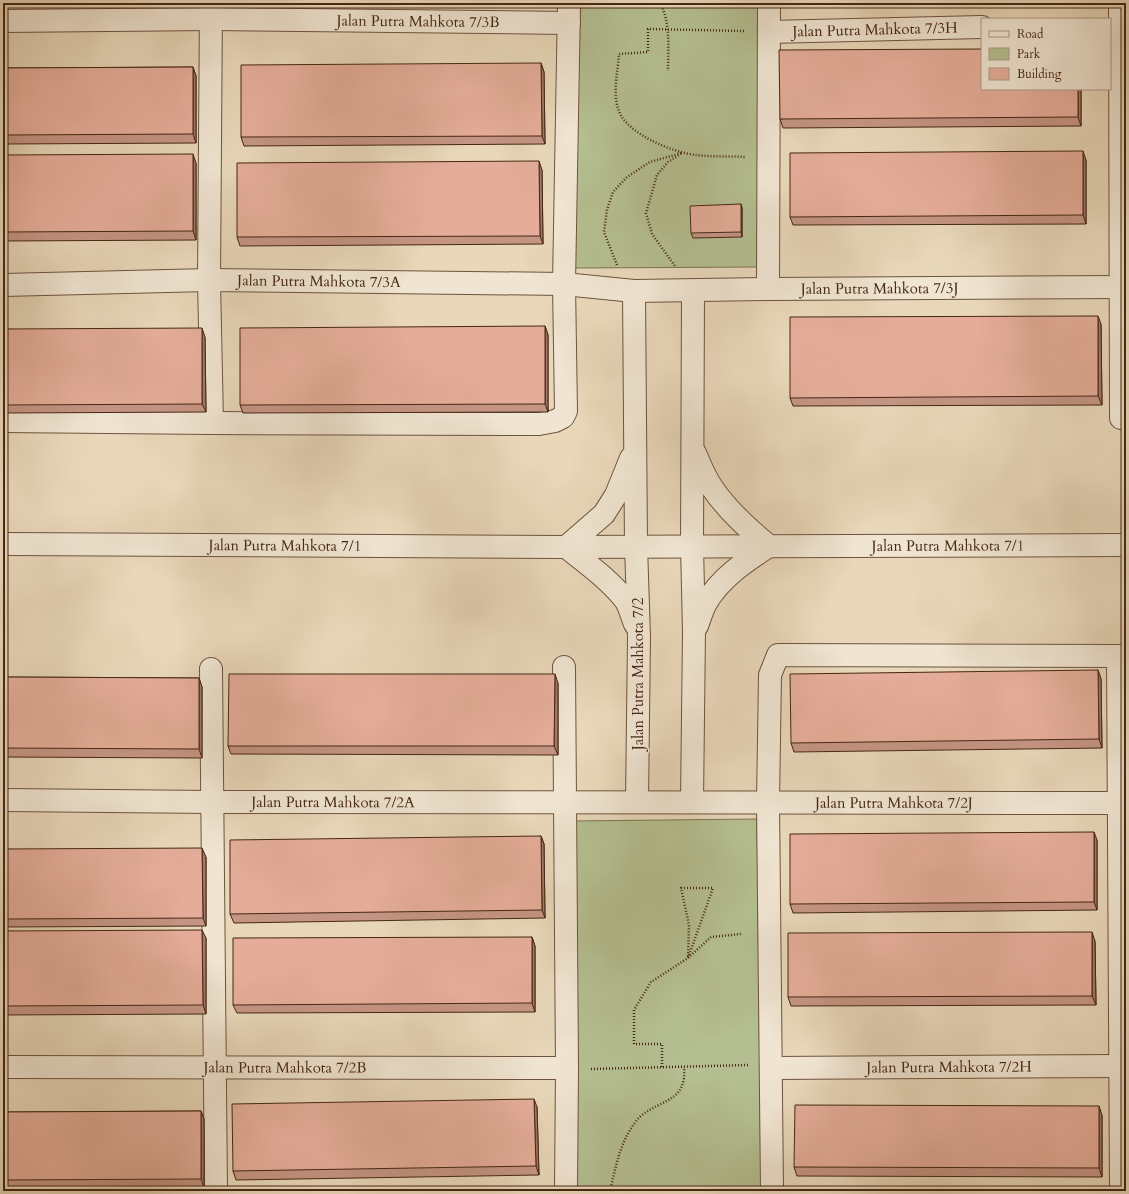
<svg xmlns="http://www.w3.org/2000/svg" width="1129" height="1194" font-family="Cardo,serif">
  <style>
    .green { fill: #b4be90; stroke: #7d7252 }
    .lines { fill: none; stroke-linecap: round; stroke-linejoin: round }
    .minor-casing { stroke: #6e533d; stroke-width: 24 }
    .path { stroke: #462714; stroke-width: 2.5; stroke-dasharray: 1 2; stroke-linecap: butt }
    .minor { stroke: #f0e5d2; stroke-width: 22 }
    .wall { fill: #c59584; stroke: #462714 }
    .shaded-wall { fill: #a0796b; stroke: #462714 }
    .building { fill: #e5ad99; stroke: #462714 }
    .labels { text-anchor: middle; stroke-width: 3.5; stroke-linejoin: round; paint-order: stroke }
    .street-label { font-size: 15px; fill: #462714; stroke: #f0e5d2 }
  </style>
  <rect width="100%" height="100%" fill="#e8d7b9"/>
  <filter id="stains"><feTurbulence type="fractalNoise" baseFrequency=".005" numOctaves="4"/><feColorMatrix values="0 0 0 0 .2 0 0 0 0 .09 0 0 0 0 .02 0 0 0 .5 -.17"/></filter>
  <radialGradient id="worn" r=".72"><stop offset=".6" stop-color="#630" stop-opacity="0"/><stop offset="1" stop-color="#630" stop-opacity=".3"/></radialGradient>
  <g class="green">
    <path d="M580 3H760L757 267 574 268Z"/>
    <path d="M757 819 761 1191H573L572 821Z"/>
  </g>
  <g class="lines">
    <g class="minor-casing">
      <g id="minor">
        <path d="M211 3 209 280 212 423"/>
        <path d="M1120 3 1121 418"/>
        <path id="s1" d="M3 21 211 19 569 23"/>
        <path id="s2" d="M769 32 982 27"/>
        <path id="s3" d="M3 285 209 280 564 284 634 291 768 289 1126 287"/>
        <path d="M768 289 769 3"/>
        <path d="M634 291 636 546 639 637 637 802"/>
        <path d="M3 421 212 423 539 424 555 421 563 417 566 411 564 284 569 3"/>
        <path d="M695 453C700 465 705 478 713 489 728 511 748 529 769 546"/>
        <path id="s4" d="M3 544 566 547 1126 545"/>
        <path d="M566 547 604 514 616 495 631 458"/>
        <path d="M566 547C586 563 610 580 626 601 630 608 632 617 635 624"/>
        <path d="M697 626C700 618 702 610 706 603 720 578 746 561 769 546"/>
        <path d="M1118 656 1121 1191"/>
        <path d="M564 667 567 1068 566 1191"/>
        <path d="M211 669 216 1191"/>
        <path id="s5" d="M3 800 212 802 1126 803"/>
        <path d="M692 802 694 632 692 546 693 291"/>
        <path id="s6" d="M3 1067 567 1068"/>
        <path id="s7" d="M772 1068 1126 1066"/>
        <path d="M772 1191 768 802 770 675 778 655 1126 656"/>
      </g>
    </g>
    <g class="path">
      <path d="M660 3C671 23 668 49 668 71"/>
      <path d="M744 31 648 29V52L619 54C618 71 612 94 619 111 627 134 674 153 696 155 712 157 729 156 745 157"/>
      <path d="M617 265 604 232 607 210 613 192 627 177 650 162 682 153 668 162 657 175 646 213 652 234 675 266"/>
      <path d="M681 888H713L688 958 689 925Z"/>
      <path d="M662 1067V1044H634V1010L651 982 688 958 711 937 741 934"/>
      <path d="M591 1069 748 1065"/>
      <path d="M610 1191C615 1170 619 1148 630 1130 633 1125 637 1119 642 1115 663 1099 687 1101 684 1067"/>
    </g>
    <use href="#minor" class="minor"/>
  </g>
  <g class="wall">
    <path d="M541 63 544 72 545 144 244 146 241 137Z"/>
    <path d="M193 67 196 76V143L3 144V68Z"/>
    <path d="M1081 89V126L783 128 780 119Z"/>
    <path d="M3 155 196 163V240L3 241Z"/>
    <path d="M1086 160V224L793 225 790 217Z"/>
    <path d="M542 170 543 244 240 246 237 237Z"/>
    <path d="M741 204 742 208V237L693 238 691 233Z"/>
    <path d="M1101 324 1102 405 793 406 790 398Z"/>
    <path d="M545 326 548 335V412L243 413 240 405Z"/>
    <path d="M3 329 205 337 206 412 3 413Z"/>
    <path d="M1098 670 1101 679 1102 748 794 752 791 743Z"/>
    <path d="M3 677 199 678 202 687V758L3 757Z"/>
    <path d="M558 683V755L231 754 228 746Z"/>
    <path d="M541 836 544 844 545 918 234 923 230 914Z"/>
    <path d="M1097 840V910L793 913 790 904Z"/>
    <path d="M3 849 206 857V926L3 927Z"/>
    <path d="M3 931 206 938V1014L3 1015Z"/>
    <path d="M532 937 535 946V1012L237 1013 233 1005Z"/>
    <path d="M1095 941 1096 1005 791 1006 788 997Z"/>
    <path d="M537 1107 539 1175 236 1180 233 1171Z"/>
    <path d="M201 1111 204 1119V1188L3 1189V1112Z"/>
    <path d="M1102 1115V1177L797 1176 794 1167Z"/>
  </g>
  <g class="shaded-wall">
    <path d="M541 63 544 72 545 144 542 136Z"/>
    <path d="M193 67 196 76V143L193 134Z"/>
    <path d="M1078 89H1081V126L1078 117Z"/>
    <path d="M1083 151 1086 160V224L1083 215Z"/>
    <path d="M193 154 196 163V240L193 231Z"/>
    <path d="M539 161 542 170 543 244 540 236Z"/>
    <path d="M741 204 742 208V237L741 232Z"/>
    <path d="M1098 316 1101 324 1102 405 1098 396Z"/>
    <path d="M545 326 548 335V412L545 404Z"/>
    <path d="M202 328 205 337 206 412 202 404Z"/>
    <path d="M1098 670 1101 679 1102 748 1099 739Z"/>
    <path d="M555 674 558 683V755L554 746Z"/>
    <path d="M199 678 202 687V758L199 749Z"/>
    <path d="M1094 832 1097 840V910L1094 902Z"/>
    <path d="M541 836 544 844 545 918 542 910Z"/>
    <path d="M202 848 206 857V926L203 918Z"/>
    <path d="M202 930 206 938V1014L203 1005Z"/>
    <path d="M1092 932 1095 941 1096 1005 1092 996Z"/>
    <path d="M532 937 535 946V1012L532 1003Z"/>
    <path d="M534 1099 537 1107 539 1175 536 1166Z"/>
    <path d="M1099 1106 1102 1115V1177L1099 1168Z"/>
    <path d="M201 1111 204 1119V1188L201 1179Z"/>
  </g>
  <g class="building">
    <path d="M982 49V89H1078V117L780 119 779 50Z"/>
    <path d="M541 63 542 136 241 137V65Z"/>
    <path d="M193 67V134L3 135V68Z"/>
    <path d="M1083 151V215L790 217V153Z"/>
    <path d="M193 154V231L3 232V155Z"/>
    <path d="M539 161 540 236 237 237V163Z"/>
    <path d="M741 204V232L691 233 690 206Z"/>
    <path d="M1098 316V396L790 398V317Z"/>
    <path d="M545 326V404L240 405V328Z"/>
    <path d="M202 328V404L3 405V329Z"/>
    <path d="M1098 670 1099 739 791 743 790 674Z"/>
    <path d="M229 674H555L554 746H228Z"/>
    <path d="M3 677 199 678V749L3 748Z"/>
    <path d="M1094 832V902L790 904V834Z"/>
    <path d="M541 836 542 910 230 914V840Z"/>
    <path d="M202 848 203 918 3 919V849Z"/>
    <path d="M202 930 203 1005 3 1006V931Z"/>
    <path d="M1092 932V996L788 997V933Z"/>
    <path d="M532 937V1003L233 1005V938Z"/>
    <path d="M534 1099 536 1166 233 1171 232 1104Z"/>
    <path d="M795 1105 1099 1106V1168L794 1167Z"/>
    <path d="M201 1111V1179L3 1180V1112Z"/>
  </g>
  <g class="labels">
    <g class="street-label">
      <text dy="5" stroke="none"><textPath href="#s1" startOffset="415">Jalan Putra Mahkota 7/3B</textPath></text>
      <text dy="5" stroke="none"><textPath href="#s2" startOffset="106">Jalan Putra Mahkota 7/3H</textPath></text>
      <text dy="5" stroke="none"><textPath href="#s3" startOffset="316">Jalan Putra Mahkota 7/3A</textPath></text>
      <text dy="5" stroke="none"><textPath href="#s3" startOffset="877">Jalan Putra Mahkota 7/3J</textPath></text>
      <text dy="5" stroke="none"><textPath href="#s4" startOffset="282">Jalan Putra Mahkota 7/1</textPath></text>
      <text dy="5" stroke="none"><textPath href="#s4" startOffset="945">Jalan Putra Mahkota 7/1</textPath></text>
      <text transform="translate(638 674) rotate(-90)" y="5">Jalan Putra Mahkota 7/2</text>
      <text dy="5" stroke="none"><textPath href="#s5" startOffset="330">Jalan Putra Mahkota 7/2A</textPath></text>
      <text dy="5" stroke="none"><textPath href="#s5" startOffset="891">Jalan Putra Mahkota 7/2J</textPath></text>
      <text dy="5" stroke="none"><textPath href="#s6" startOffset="282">Jalan Putra Mahkota 7/2B</textPath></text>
      <text dy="5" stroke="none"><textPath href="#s7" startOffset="177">Jalan Putra Mahkota 7/2H</textPath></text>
    </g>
  </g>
  <rect width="1129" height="1194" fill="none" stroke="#e8d7b9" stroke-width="16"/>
  <rect x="4" y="4" width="1121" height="1186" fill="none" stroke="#462714" stroke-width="2"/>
  <rect x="8" y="8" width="1113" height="1178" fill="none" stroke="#462714"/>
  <rect x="981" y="18" width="130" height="72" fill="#f0e5d2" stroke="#ac9986"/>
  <rect x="989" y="31" width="20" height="6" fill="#f0e5d2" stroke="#ac9986"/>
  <text x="1017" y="38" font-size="12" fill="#462714">Road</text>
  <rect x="989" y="48" width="20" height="12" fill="#b4be90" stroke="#ac9986"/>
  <text x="1017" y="58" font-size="12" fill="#462714">Park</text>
  <rect x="989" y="68" width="20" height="12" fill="#e5ad99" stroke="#ac9986"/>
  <text x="1017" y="78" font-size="12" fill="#462714">Building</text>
  <rect width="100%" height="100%" filter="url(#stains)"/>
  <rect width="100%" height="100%" fill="url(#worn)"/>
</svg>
